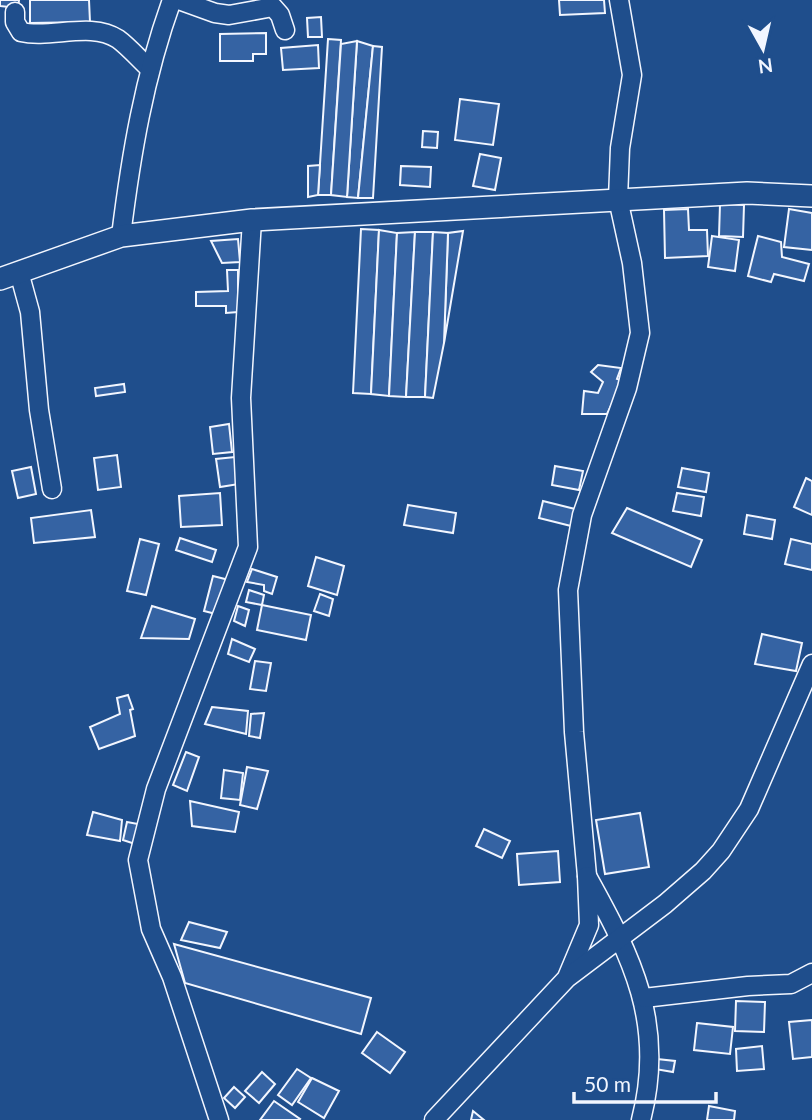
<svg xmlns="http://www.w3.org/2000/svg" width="812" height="1120" font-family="Lato,sans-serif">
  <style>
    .building { fill: #3563a3; stroke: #f2f6ff; stroke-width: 2 }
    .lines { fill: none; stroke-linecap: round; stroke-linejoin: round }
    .minor-casing { stroke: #f2f6ff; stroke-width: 21 }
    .tertiary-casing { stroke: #f2f6ff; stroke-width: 24 }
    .minor { stroke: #1f4e8c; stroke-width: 18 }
    .tertiary { stroke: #1f4e8c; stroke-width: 21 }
  </style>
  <rect width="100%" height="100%" fill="#1f4e8c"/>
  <g class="building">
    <path d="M0 0H19L18 8 0 6Z"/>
    <path d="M30 0H89L90 22 30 23Z"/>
    <path d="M559 0H604L605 13 560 15Z"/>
    <path d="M321 17 322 37H308L307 18Z"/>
    <path d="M266 33V54H253V61H220V34Z"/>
    <path d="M328 39 341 40 331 195H318Z"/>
    <path d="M357 41 373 46 358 198 347 197Z"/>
    <path d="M357 41 347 197 331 195 341 44Z"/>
    <path d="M318 45 319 68 283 70 281 48Z"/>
    <path d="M373 46 382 47 373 198H358Z"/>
    <path d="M460 99 499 104 493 145 455 140Z"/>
    <path d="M423 131 438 132 437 148 422 147Z"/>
    <path d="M480 154 501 158 495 190 473 186Z"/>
    <path d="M320 165 318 195 308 197V166Z"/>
    <path d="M401 166 431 167 430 187 400 185Z"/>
    <path d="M720 204 744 205 743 237 719 236Z"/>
    <path d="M688 209 689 230H707L708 256 665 258 664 210Z"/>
    <path d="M789 209 812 213V250L784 247Z"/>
    <path d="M361 229 379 230 371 394 353 393Z"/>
    <path d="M379 230 397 233 389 396 371 394Z"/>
    <path d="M463 231 444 343 448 233Z"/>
    <path d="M415 232 406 397 389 396 397 233Z"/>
    <path d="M415 232H433L425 397H406Z"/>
    <path d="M433 232 448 233 444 343 433 398 425 397Z"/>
    <path d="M712 236 739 240 735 271 708 267Z"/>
    <path d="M758 236 781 242 782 257 809 264 804 281 774 274 771 282 748 276Z"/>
    <path d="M238 239 240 262 222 263 211 241Z"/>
    <path d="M227 270H238V312L226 313V306H196V292L228 291Z"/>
    <path d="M598 365 621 368 617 379 623 381 607 414H582L584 391 598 393 603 382 591 372Z"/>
    <path d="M124 384 125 392 96 396 95 388Z"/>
    <path d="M229 424 232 452 213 454 210 427Z"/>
    <path d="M117 455 121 487 98 490 94 458Z"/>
    <path d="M235 457 239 484 220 487 216 459Z"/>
    <path d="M555 466 583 471 579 490 552 485Z"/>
    <path d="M31 467 36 494 18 498 12 471Z"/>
    <path d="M682 468 709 473 706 492 678 487Z"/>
    <path d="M806 478 812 481V515L794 507Z"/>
    <path d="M220 493 222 525 181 527 179 496Z"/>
    <path d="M677 493 704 497 701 516 673 511Z"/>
    <path d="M543 501 575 509 571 526 539 518Z"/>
    <path d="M408 505 456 513 453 533 404 525Z"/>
    <path d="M627 508 702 540 691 567 612 533Z"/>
    <path d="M91 510 95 537 34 543 31 518Z"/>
    <path d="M747 515 775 520 772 539 744 534Z"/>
    <path d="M180 538 216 550 212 562 176 550Z"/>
    <path d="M140 539 159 544 146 595 127 591Z"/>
    <path d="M791 539 812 544V570L785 564Z"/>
    <path d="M316 557 344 566 337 595 308 586Z"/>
    <path d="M252 569 277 577 272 594 264 591V585L247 582Z"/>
    <path d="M213 576 229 580 220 615 204 611Z"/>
    <path d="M249 590 264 595 262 605 246 602Z"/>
    <path d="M320 594 333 599 329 616 314 611Z"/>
    <path d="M262 605 311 615 306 640 257 630Z"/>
    <path d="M152 606 195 619 189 639 141 638Z"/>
    <path d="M238 606 249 610 245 626 234 621Z"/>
    <path d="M762 634 802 643 796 671 755 664Z"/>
    <path d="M232 639 255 649 249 662 228 654Z"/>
    <path d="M255 661 271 663 266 691 250 689Z"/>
    <path d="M128 695 133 709 130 710 135 736 99 749 90 727 120 714 117 698Z"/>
    <path d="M212 707 248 711 246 734 205 724Z"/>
    <path d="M264 713 260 738 249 736 251 714Z"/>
    <path d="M186 752 199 757 187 791 173 785Z"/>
    <path d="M247 767 268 771 257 809 240 805Z"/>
    <path d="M224 770 243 773 240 800 221 798Z"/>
    <path d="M190 801 239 812 235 832 192 826Z"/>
    <path d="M93 812 122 820 120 841 87 835Z"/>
    <path d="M640 813 649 867 605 874 596 820Z"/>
    <path d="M127 822 138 824 135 844 123 840Z"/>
    <path d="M484 829 510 841 502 858 476 846Z"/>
    <path d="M558 851 560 882 519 885 517 854Z"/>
    <path d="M189 922 227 932 220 948 181 940Z"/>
    <path d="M174 944 371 998 361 1034 185 983Z"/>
    <path d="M736 1001 765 1002 764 1032 735 1031Z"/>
    <path d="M812 1020V1057L793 1059 789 1022Z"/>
    <path d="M697 1023 733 1027 730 1054 694 1050Z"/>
    <path d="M377 1032 405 1052 390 1073 362 1053Z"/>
    <path d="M762 1046 764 1069 737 1071 736 1049Z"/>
    <path d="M657 1059 675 1061 673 1072 655 1069Z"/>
    <path d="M297 1069 311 1078 292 1105 278 1095Z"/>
    <path d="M262 1072 275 1084 259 1103 245 1091Z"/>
    <path d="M312 1078 339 1091 324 1118 298 1102Z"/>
    <path d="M234 1087 245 1097 235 1108 224 1098Z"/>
    <path d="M274 1101 300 1119 299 1120H260Z"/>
    <path d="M709 1106 735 1111 734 1120H707Z"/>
    <path d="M473 1111 484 1120H471Z"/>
  </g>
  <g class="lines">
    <g class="minor-casing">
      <g id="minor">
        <path d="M179 0 215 13 229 15 273 7 280 15 285 30"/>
        <path d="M15 12V22L21 32C51 39 91 21 118 39 129 47 139 59 150 69"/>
        <path d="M121 236C131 155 144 77 172 0"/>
        <path d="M19 272 30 312 39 410 52 489"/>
        <path d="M587 876 574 732 568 590 582 515 627 388 640 333 632 263 618 199 620 148 632 75 619 0"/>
        <path d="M568 975 589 925 587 876C632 957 666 1024 641 1120"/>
        <path d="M644 998 748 986 791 984 812 973"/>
        <path d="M219 1120 172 977 151 929 138 860 156 789 248 547 241 398 252 220"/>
        <path d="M434 1120 567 978 665 904 703 871 721 851 749 809 812 664"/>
      </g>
    </g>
    <g class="tertiary-casing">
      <path id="tertiary" d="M0 279 121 236 252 220 747 193 812 196"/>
    </g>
    <use href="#minor" class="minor"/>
    <use href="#tertiary" class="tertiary"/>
  </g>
  <g transform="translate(763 49) rotate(172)" stroke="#1f4e8c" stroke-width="5" paint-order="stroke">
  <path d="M0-5L12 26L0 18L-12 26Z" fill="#f2f6ff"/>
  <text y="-10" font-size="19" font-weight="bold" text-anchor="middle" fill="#f2f6ff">N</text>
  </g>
  <path d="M574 1092v10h142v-10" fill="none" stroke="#f2f6ff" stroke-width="3.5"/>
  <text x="584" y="1092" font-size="21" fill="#f2f6ff" stroke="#1f4e8c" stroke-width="5" paint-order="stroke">50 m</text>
</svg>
